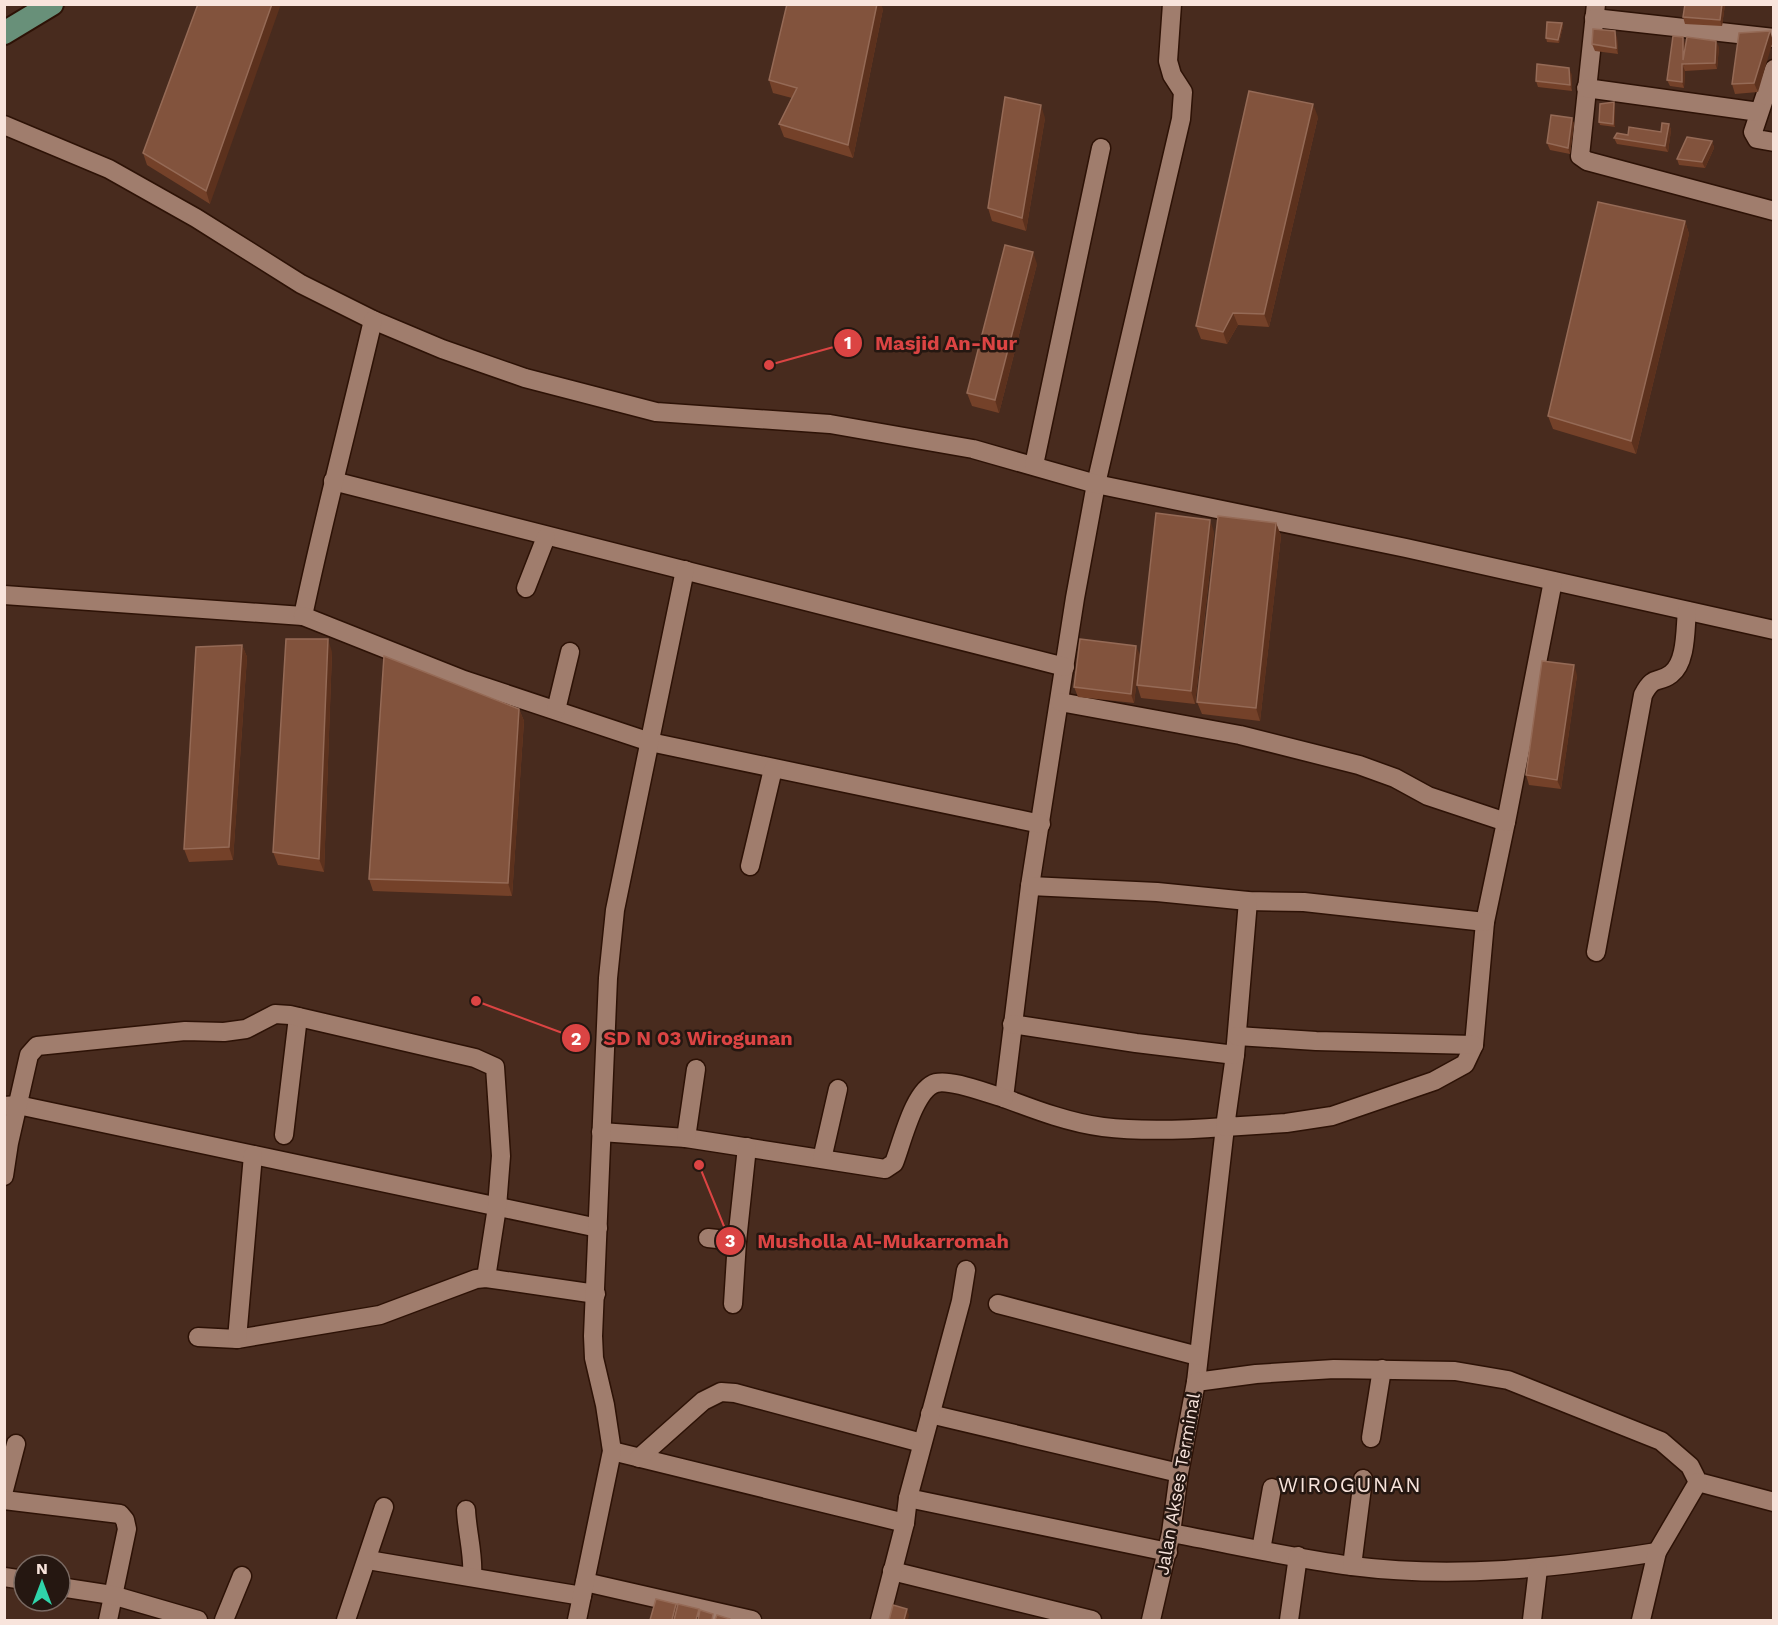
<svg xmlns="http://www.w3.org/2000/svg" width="1778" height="1625" font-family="'Work Sans',sans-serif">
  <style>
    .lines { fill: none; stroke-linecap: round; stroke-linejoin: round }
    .minor-casing { stroke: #2d1206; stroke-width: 21 }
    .major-casing { stroke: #2d1206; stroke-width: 26 }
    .minor { stroke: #a07d6d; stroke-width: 18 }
    .major { stroke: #689079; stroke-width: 22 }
    .wall { fill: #744129 }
    .shaded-wall { fill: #5c311d }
    .building { fill: #82533d; stroke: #956a56; stroke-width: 1.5 }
    .labels { text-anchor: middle; stroke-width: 5; stroke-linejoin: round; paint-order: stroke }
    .street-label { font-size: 18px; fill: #f8e4dc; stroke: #251711 }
    .quarter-label { font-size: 21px; letter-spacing: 1.5px; fill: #f8e4dc; stroke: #251711 }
    .leader { fill: none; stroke: #db4443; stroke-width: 2 }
    .callout-dot { fill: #db4443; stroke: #251711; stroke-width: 2 }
    .mark-label { font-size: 18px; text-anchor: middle; font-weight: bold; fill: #fff }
    .callout-label { font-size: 20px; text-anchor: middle; font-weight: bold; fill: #db4443; stroke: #251711; stroke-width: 5; stroke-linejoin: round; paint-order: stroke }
  </style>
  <rect width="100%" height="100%" fill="#482b1e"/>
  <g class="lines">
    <g class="minor-casing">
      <g id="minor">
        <path d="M1172 4 1168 61 1172 75 1183 92 1181 119 1096 484 1075 598 1030 886 1004 1098C1036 1110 1070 1123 1103 1127 1143 1132 1185 1130 1225 1127L1196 1382"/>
        <path d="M1596 4 1580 156 1587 161 1774 211"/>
        <path d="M1594 18 1774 38"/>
        <path d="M1774 69 1753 132 1757 139 1774 142"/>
        <path d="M1586 88 1759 112"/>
        <path d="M4 125 109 169 196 218 301 284 373 320 442 349 525 378 656 412 830 424 973 449 1096 484 1406 548 1774 630"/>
        <path d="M1034 465 1101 148"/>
        <path d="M333 481 1065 667"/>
        <path d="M526 588 546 537"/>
        <path d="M4 595 303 616C324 516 350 419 373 320"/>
        <path d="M303 616 464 680 650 742 1041 824"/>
        <path d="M1060 702 1240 735 1359 765 1395 778 1428 796 1506 822 1485 922 1474 1045 1465 1064 1434 1081 1332 1116 1286 1123 1225 1127 1235 1055"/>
        <path d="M556 710 570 652"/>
        <path d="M1506 822 1553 581"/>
        <path d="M750 866 773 769"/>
        <path d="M1030 886 1157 892 1248 901 1304 902 1485 922"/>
        <path d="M1596 952 1643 695C1654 674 1658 684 1671 674 1687 662 1685 628 1687 611"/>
        <path d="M1012 1024 1136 1043 1235 1055 1248 901"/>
        <path d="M1237 1036 1316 1041 1474 1045"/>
        <path d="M4 1106 18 1105 598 1228"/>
        <path d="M601 1132 686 1138 885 1169 894 1163C902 1143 914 1089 936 1083 952 1079 988 1094 1004 1098"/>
        <path d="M284 1135 298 1017"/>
        <path d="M686 1138 696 1069"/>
        <path d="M822 1159 838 1089"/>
        <path d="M4 1176 9 1143 29 1055 37 1046 185 1031 224 1032 246 1029 275 1014 290 1015 475 1058 495 1067 501 1156 497 1207 486 1278"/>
        <path d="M708 1238 737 1241 747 1147"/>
        <path d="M733 1304 737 1241"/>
        <path d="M998 1304 1198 1356"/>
        <path d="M198 1337 237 1339 380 1315 476 1279 486 1278 596 1294"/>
        <path d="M237 1339 253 1155"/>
        <path d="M930 1414 1179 1473"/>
        <path d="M1371 1438 1382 1369"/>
        <path d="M612 1451 905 1523"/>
        <path d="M639 1458 703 1401 721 1392 735 1393 922 1443"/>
        <path d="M4 1490 16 1444"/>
        <path d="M908 1498 1168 1552"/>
        <path d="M4 1500 120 1514 125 1520 127 1529 108 1620"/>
        <path d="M466 1510C467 1533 474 1555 472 1577"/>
        <path d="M1171 1533C1231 1544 1291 1558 1352 1566 1454 1579 1556 1568 1657 1552"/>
        <path d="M1261 1550 1272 1488"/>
        <path d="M368 1560 582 1596"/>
        <path d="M1352 1566 1363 1479"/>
        <path d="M892 1571 1092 1620"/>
        <path d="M4 1577 24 1580"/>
        <path d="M585 1582 752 1620"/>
        <path d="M60 1587 112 1595 198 1620"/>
        <path d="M224 1620 242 1576"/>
        <path d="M346 1620 384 1507"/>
        <path d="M577 1620 612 1451 605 1405 594 1358 593 1336 608 978 615 910 685 570"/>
        <path d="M880 1620 905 1523 908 1498 961 1301 966 1270"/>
        <path d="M1151 1620 1171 1533 1179 1473 1196 1382 1256 1374 1334 1369 1455 1371 1508 1380 1661 1441 1690 1466 1698 1482 1774 1502"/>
        <path d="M1289 1620 1298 1556"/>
        <path d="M1532 1620 1538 1569"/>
        <path d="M1641 1620 1657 1552 1698 1482"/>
      </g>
    </g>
    <g class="major-casing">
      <path id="major" d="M4 33 52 4"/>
    </g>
    <use href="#minor" class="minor"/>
    <use href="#major" class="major"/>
  </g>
  <g class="wall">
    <path d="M198 4 210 204 147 165 143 153Z"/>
    <path d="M1685 4H1725L1722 26 1685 24 1683 17Z"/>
    <path d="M883 9 853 158 784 137 779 124 792 98 773 93 769 80Z"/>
    <path d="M1562 23 1563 26 1559 43 1547 42 1546 38Z"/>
    <path d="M1739 33 1758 92 1735 94 1732 84Z"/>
    <path d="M1617 37 1618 54 1595 51 1592 44Z"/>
    <path d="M1685 44V48L1719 47 1717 69 1685 71 1684 88 1670 86 1667 80Z"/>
    <path d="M1572 75V91L1538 87 1536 81Z"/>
    <path d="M1614 102 1615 106V127L1600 125 1599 122Z"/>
    <path d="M1318 117 1269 327 1238 325 1227 344 1201 339 1196 326Z"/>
    <path d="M1045 118 1026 231 992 221 988 208Z"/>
    <path d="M1572 118 1574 124 1570 154 1550 150 1547 143Z"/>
    <path d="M1669 124 1671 130 1668 152 1617 144 1614 138 1628 135 1661 132Z"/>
    <path d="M1712 141 1714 148 1705 168 1679 165 1677 159Z"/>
    <path d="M1685 221 1689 234 1636 454 1553 429 1548 416Z"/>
    <path d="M1037 264 999 413 972 406 967 393Z"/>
    <path d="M1276 523 1281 536 1260 721 1202 714 1197 702Z"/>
    <path d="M1214 532 1195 704 1141 698 1137 685Z"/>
    <path d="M242 645 247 657 233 860 189 862 184 849Z"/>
    <path d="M332 652 324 872 278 865 273 852Z"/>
    <path d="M1140 655 1134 703 1078 697 1074 687Z"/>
    <path d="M1577 675 1561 789 1529 785 1526 775Z"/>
    <path d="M519 709 524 721 512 896 373 891 369 879Z"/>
  </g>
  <g class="shaded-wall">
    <path d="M272 4H281L210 204 206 191Z"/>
    <path d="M877 4H881L883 9 853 158 848 145Z"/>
    <path d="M1722 4H1725L1722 26 1720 20Z"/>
    <path d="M1562 23 1563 26 1559 43 1558 40Z"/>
    <path d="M1615 31 1617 37 1618 54 1616 48Z"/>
    <path d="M1770 31 1773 41 1758 92 1754 83Z"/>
    <path d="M1683 37 1685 44V66L1683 60Z"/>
    <path d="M1716 41 1719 47 1717 69 1715 63Z"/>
    <path d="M1682 64 1685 71 1684 88 1682 82Z"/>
    <path d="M1569 68 1572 75V91L1570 85Z"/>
    <path d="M1614 102 1615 106V127L1613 124Z"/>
    <path d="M1313 104 1318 117 1269 327 1264 314Z"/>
    <path d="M1041 105 1045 118 1026 231 1022 218Z"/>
    <path d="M1572 118 1574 124 1570 154 1568 148Z"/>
    <path d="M1669 124 1671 130 1668 152 1665 146Z"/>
    <path d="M1712 141 1714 148 1705 168 1702 162Z"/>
    <path d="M1685 221 1689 234 1636 454 1631 441Z"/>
    <path d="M1033 252 1037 264 999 413 995 400Z"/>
    <path d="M1233 313 1238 325 1227 344 1223 332Z"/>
    <path d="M1210 520 1214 532 1195 704 1191 691Z"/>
    <path d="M1276 523 1281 536 1260 721 1256 708Z"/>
    <path d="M328 639 332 652 324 872 319 859Z"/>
    <path d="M242 645 247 657 233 860 229 847Z"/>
    <path d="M1136 646 1140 655 1134 703 1131 694Z"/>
    <path d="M1574 665 1577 675 1561 789 1557 780Z"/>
    <path d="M519 709 524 721 512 896 508 883Z"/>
    <path d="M676 1604 679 1610 676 1620H672Z"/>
    <path d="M907 1609 909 1615 908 1620H904Z"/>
  </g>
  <g class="building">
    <path d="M198 4H272L206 191 143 153Z"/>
    <path d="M787 4H877L848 145 779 124 797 88 769 80Z"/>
    <path d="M1685 4H1722L1720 20 1683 17Z"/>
    <path d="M1547 22 1562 23 1558 40 1546 38Z"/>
    <path d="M1593 29 1615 31 1616 48 1592 44Z"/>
    <path d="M1770 31 1754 83 1732 84 1739 33Z"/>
    <path d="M1673 36 1683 37V60L1687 37 1716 41 1715 63 1682 64V82L1667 80Z"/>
    <path d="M1537 64 1569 68 1570 85 1536 81Z"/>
    <path d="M1249 91 1313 104 1264 314 1233 313 1223 332 1196 326Z"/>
    <path d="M1005 97 1041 105 1022 218 988 208Z"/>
    <path d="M1614 102 1613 124 1599 122 1600 104Z"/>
    <path d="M1551 115 1572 118 1568 148 1547 143Z"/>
    <path d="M1662 123 1669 124 1665 146 1614 138 1617 133 1628 135 1629 127 1661 132Z"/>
    <path d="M1687 137 1712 141 1702 162 1677 159Z"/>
    <path d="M1598 202 1685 221 1631 441 1548 416Z"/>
    <path d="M1005 245 1033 252 995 400 967 393Z"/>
    <path d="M1156 513 1210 520 1191 691 1137 685Z"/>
    <path d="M1218 516 1276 523 1256 708 1197 702Z"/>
    <path d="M286 639H328L319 859 273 852Z"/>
    <path d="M1080 639 1136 646 1131 694 1074 687Z"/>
    <path d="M242 645 229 847 184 849 196 647Z"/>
    <path d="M384 656 519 709 508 883 369 879Z"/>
    <path d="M1542 661 1574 665 1557 780 1526 775Z"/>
    <path d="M656 1599 676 1604 672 1620H650Z"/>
    <path d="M678 1604 699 1609 696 1620H674Z"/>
    <path d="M893 1605 907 1609 904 1620H889Z"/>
    <path d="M700 1610 713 1614 712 1620H698Z"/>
    <path d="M717 1615 730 1619V1620H715Z"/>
  </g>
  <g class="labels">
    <g class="street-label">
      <text transform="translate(1178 1484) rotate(-80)" y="6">Jalan Akses Terminal</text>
    </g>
    <g class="quarter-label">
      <text x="1350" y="1492">WIROGUNAN</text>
    </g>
  </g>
  <path class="leader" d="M769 365L848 343M476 1001L576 1038M699 1165L730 1241"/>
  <g class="callout-dot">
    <circle cx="769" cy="365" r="6"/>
    <circle cx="476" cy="1001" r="6"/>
    <circle cx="699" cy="1165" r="6"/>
    <circle cx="848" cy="343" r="15"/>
    <circle cx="576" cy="1038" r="15"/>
    <circle cx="730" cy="1241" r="15"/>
  </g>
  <g class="mark-label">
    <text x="848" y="349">1</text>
    <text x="576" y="1045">2</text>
    <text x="730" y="1247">3</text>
  </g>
  <g class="callout-label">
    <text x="946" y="350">Masjid An-Nur</text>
    <text x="698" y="1045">SD N 03 Wirogunan</text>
    <text x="883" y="1248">Musholla Al-Mukarromah</text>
  </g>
  <rect width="1778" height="1625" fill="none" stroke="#f8e4dc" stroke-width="12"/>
  <g transform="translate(42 1583)"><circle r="28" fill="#251711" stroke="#796962" stroke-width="1.5"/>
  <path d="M0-4.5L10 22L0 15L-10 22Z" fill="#2fd4aa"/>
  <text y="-9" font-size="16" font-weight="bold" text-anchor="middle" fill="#f8e4dc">N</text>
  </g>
</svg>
